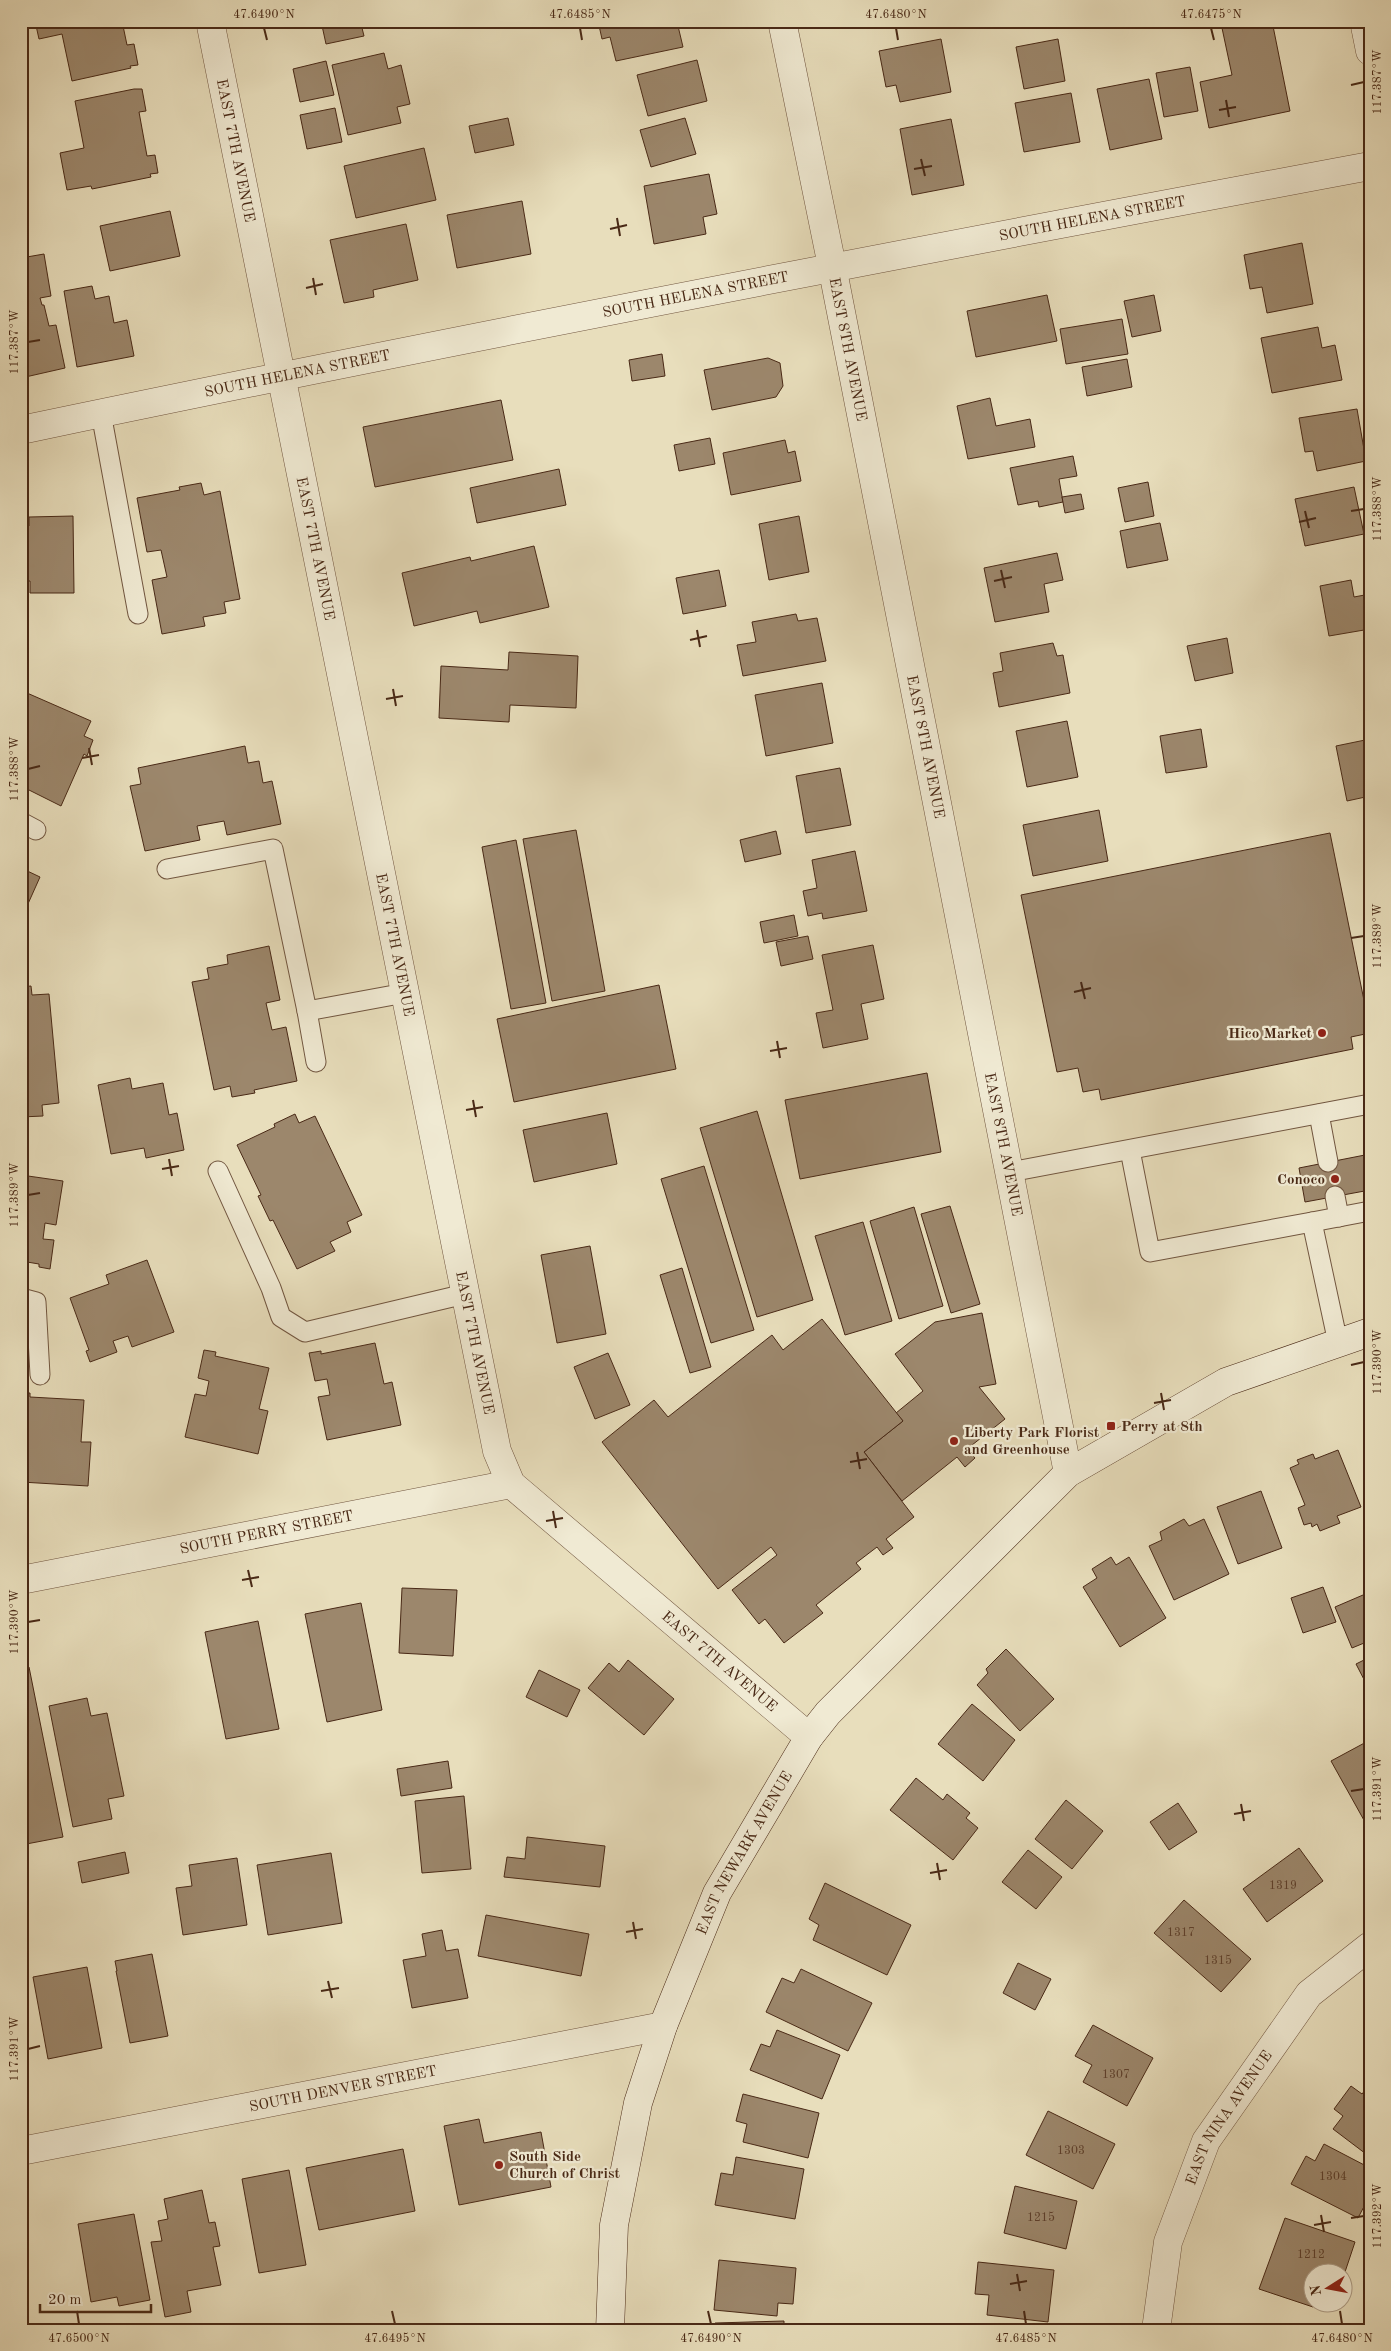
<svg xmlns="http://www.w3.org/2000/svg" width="1391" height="2351" font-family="'Old Standard TT',serif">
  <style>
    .building { fill: #9c876c; stroke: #492916 }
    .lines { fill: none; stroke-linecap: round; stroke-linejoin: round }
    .service-casing { stroke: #715640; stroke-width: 21 }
    .minor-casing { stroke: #715640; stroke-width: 29 }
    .tertiary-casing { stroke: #715640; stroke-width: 29 }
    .secondary-casing { stroke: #492916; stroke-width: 29 }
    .service { stroke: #f0ead3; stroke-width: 19 }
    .minor { stroke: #f0ead3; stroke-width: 28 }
    .tertiary { stroke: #f0ead3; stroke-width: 28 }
    .secondary { stroke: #f0ead3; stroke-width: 28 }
    .ticks { fill: none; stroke: #492916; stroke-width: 2 }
    .poi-dot { fill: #8f2418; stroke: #f0ead3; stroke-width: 2 }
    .labels { text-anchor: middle; stroke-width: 4.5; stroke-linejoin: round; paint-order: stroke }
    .number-label { font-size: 12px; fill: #5e402c }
    .street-label { font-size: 15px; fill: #492916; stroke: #f0ead3 }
    .poi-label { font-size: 15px; font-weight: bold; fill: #492916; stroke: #f0ead3; text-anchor: start }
    .neatline { fill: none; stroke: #492916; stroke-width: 2 }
    .ticks-label { font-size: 12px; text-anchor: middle; fill: #492916 }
  </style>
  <rect width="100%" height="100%" fill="#e8debc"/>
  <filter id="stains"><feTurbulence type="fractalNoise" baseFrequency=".004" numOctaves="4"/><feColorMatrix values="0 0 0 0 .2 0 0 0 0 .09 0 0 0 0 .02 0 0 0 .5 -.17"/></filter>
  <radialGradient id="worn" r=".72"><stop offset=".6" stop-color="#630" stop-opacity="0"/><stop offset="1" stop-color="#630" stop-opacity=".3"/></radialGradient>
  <g class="building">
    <path d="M35 21H122L127 45 134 44 138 65 130 66 131 68 72 81 62 34 39 39Z"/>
    <path d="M321 21H386L387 23 362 28 364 36 326 44Z"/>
    <path d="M598 21H689L690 24 678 26 683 47 616 61 610 37 602 39Z"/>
    <path d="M874 21H907L875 28Z"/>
    <path d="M1254 21H1272L1290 111 1209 128 1200 82 1232 75 1222 28Z"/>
    <path d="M941 39 951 92 900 102 896 85 886 87 879 51Z"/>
    <path d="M1058 39 1065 81 1024 89 1016 47Z"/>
    <path d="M384 53 388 69 401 65 410 104 397 107 401 123 348 135 332 65Z"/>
    <path d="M697 60 707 101 648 116 637 75Z"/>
    <path d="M326 61 334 95 300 102 293 69Z"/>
    <path d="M1190 67 1198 111 1164 117 1156 73Z"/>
    <path d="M1149 79 1162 139 1110 150 1097 89Z"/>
    <path d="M134 89H142L146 111 139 112 147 156 155 155 158 173 150 174 151 177 92 189 91 186 67 190 60 153 84 148 75 101Z"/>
    <path d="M1071 93 1080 142 1024 152 1015 103Z"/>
    <path d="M335 108 342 142 307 149 300 115Z"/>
    <path d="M508 118 514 145 475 153 469 126Z"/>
    <path d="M685 118 696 154 651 167 640 130Z"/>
    <path d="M951 119 964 185 912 195 900 129Z"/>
    <path d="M424 148 436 200 356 218 344 166Z"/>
    <path d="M709 174 717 214 703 217 706 234 654 244 644 186Z"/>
    <path d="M522 201 531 254 457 268 447 215Z"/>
    <path d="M170 211 180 256 110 271 100 226Z"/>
    <path d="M406 224 418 280 373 290 374 297 344 303 330 240Z"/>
    <path d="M1302 243 1313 304 1267 313 1262 287 1250 289 1244 255Z"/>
    <path d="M44 254 51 296 40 298 42 305H44L49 326 56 325 65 368 21 378V310L26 309 24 301H21V258Z"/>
    <path d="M92 286 95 299 109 296 114 323 127 320 134 356 77 367 64 291Z"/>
    <path d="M1047 295 1057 341 976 357 967 311Z"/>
    <path d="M1154 295 1161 331 1132 337 1124 301Z"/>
    <path d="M1122 319 1128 354 1066 364 1060 329Z"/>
    <path d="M1318 327 1322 348 1335 345 1342 380 1272 393 1261 338Z"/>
    <path d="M662 354 665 376 632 381 629 360Z"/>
    <path d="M768 358 780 363 783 386 776 397 712 410 704 370Z"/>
    <path d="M1127 359 1132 387 1087 396 1082 367Z"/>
    <path d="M990 398 996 426 1030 419 1035 447 968 459 957 406Z"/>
    <path d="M501 400 513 460 375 487 363 427Z"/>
    <path d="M1357 409 1366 461 1317 471 1313 451 1305 452 1299 418Z"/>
    <path d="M710 438 715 464 679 471 674 445Z"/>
    <path d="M785 440 788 453 795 451 801 481 731 495 723 453Z"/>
    <path d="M1073 456 1077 476 1059 479 1063 502 1039 507 1038 501 1018 505 1010 468Z"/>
    <path d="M559 469 566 505 477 523 470 488Z"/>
    <path d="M1148 482 1154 516 1125 522 1118 488Z"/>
    <path d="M201 483 204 495 220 491 240 599 224 602 226 613 203 617 205 626 162 634 152 580 167 577 161 550 147 552 137 498 180 490 179 487Z"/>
    <path d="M1354 487 1364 534 1305 546 1295 499Z"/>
    <path d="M1081 494 1084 509 1065 513 1062 497Z"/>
    <path d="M73 516 74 593H30V581H21V526H29V517Z"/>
    <path d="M799 516 809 572 769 580 759 524Z"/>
    <path d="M1160 523 1168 560 1127 568 1120 531Z"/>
    <path d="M534 546 549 607 480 623 477 611 414 626 402 573 470 557 471 561Z"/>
    <path d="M1057 553 1063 580 1044 584 1049 612 995 622 984 568Z"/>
    <path d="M719 570 726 606 683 614 676 578Z"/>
    <path d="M1351 580 1354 597 1370 594V629L1329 636 1320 586Z"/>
    <path d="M796 614 798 621 817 618 826 661 743 676 737 645 756 642 752 622Z"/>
    <path d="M1227 638 1233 673 1195 681 1187 646Z"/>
    <path d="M1053 643 1057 656 1063 655 1070 693 999 707 993 673 1003 671 1000 653Z"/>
    <path d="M509 652 578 656 576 708 510 705 509 722 439 718 441 666 508 670Z"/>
    <path d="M822 683 833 743 766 756 755 695Z"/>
    <path d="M27 693 91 721 84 736 93 740 87 756 84 754 61 806 21 786V707Z"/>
    <path d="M1067 721 1078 777 1027 787 1016 731Z"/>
    <path d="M1201 729 1207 767 1166 773 1160 736Z"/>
    <path d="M1370 739V796L1347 801 1336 746Z"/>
    <path d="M245 746 248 763 259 761 263 783 272 781 281 824 227 835 224 821 197 826 200 840 145 851 130 786 141 784 138 768Z"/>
    <path d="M840 768 851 825 806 833 796 776Z"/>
    <path d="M1099 810 1108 861 1033 876 1023 825Z"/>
    <path d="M576 830 605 991 552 1001 523 839Z"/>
    <path d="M776 831 781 854 745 862 740 840Z"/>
    <path d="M1330 833 1370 1030V1033L1351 1037 1353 1049 1101 1100 1099 1089 1083 1092 1078 1068 1057 1072 1021 895Z"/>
    <path d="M516 840 546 1003 511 1009 482 847Z"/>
    <path d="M855 851 867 911 823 919 822 913 808 916 803 891 817 888 812 860Z"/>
    <path d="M21 868 40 877 23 915 25 916 21 924Z"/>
    <path d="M794 915 798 936 764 943 760 922Z"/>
    <path d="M808 936 813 959 781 966 776 942Z"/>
    <path d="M873 945 884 999 861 1004 868 1039 823 1048 816 1013 833 1010 822 955Z"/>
    <path d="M269 946 280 1000 266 1003 272 1030 286 1027 297 1081 254 1090 255 1093 232 1097 230 1086 214 1090 192 982 209 979 207 968 228 964 227 955Z"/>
    <path d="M659 985 676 1069 514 1102 497 1019Z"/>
    <path d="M31 986 32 995 49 994 59 1103 42 1105 43 1116 21 1117V987Z"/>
    <path d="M927 1073 941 1152 800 1179 785 1100Z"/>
    <path d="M130 1078 132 1089 163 1083 169 1115 177 1113 184 1150 146 1158 144 1148 111 1154 98 1085Z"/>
    <path d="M757 1111 813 1300 757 1317 700 1128Z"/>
    <path d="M607 1113 617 1164 534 1182 523 1130Z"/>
    <path d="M295 1114 299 1123 315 1116 362 1215 347 1222 351 1232 330 1242 335 1251 297 1269 273 1220 270 1221 258 1196 261 1195 237 1145 275 1127 274 1124Z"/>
    <path d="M1370 1154V1190L1305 1202 1299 1168Z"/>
    <path d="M704 1166 754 1330 711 1343 661 1179Z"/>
    <path d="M21 1175 63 1181 56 1225 45 1223 43 1239 54 1240 50 1269 39 1267V1264L21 1261Z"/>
    <path d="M950 1206 980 1304 951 1313 921 1214Z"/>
    <path d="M914 1207 943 1306 899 1319 870 1221Z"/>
    <path d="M863 1222 892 1321 845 1335 815 1236Z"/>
    <path d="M590 1246 606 1334 557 1343 541 1255Z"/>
    <path d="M147 1260 174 1332 132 1347 128 1336 113 1341 117 1352 90 1362 86 1351 89 1350 70 1298 109 1284 106 1275Z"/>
    <path d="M682 1268 711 1367 690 1373 660 1275Z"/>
    <path d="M982 1313 996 1384 979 1387 1005 1419 967 1449 975 1458 965 1467 957 1457 902 1501 864 1452 903 1421 896 1413 923 1391 895 1354 935 1322Z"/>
    <path d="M822 1319 903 1421 864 1452 914 1517 886 1539 893 1548 883 1555 877 1547 856 1563 861 1569 816 1605 823 1613 784 1643 765 1619 759 1624 732 1590 777 1555 771 1547 718 1589 602 1442 654 1400 668 1417 772 1335 783 1350Z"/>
    <path d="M375 1343 384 1384 392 1382 401 1425 327 1440 318 1397 330 1395 327 1379 315 1381 309 1353 321 1351V1354Z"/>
    <path d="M204 1350 216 1352 215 1356 269 1368 259 1409 268 1411 258 1454 185 1437 195 1394 206 1396 209 1381 198 1378Z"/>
    <path d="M608 1353 630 1405 595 1419 574 1367Z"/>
    <path d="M21 1393H30V1397L84 1400 81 1442H91L88 1486 21 1482V1438H27L28 1422H21Z"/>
    <path d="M1338 1450 1361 1507 1337 1516 1340 1523 1320 1531 1317 1524 1312 1527 1311 1523 1304 1525 1298 1508 1305 1505 1290 1468 1299 1464 1297 1460 1313 1454 1315 1459Z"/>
    <path d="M1261 1491 1282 1548 1238 1564 1217 1507Z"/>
    <path d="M1184 1519 1189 1526 1204 1519 1229 1574 1174 1600 1149 1546 1162 1540 1160 1532Z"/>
    <path d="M1111 1557 1116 1565 1129 1557 1166 1618 1120 1647 1083 1587 1097 1578 1092 1569Z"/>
    <path d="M1323 1587 1336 1622 1303 1633 1291 1598Z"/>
    <path d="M402 1588 457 1590 453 1656 399 1653Z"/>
    <path d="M1370 1592V1631L1366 1632 1369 1641 1352 1648 1335 1607Z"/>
    <path d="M361 1603 382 1710 327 1722 305 1614Z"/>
    <path d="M258 1621 279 1729 226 1739 205 1632Z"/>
    <path d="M1006 1649 1054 1699 1020 1731 977 1685 988 1673 986 1669Z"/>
    <path d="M1370 1657V1691L1356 1664Z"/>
    <path d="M628 1660 674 1699 644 1735 588 1688 609 1663 619 1672Z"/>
    <path d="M29 1667 63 1837 21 1845V1669Z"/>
    <path d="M539 1670 580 1690 567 1717 526 1697Z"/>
    <path d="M87 1698 91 1716 107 1713 124 1796 108 1799 112 1819 73 1827 49 1706Z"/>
    <path d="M972 1704 1015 1740 983 1781 938 1744Z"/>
    <path d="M1370 1740V1831L1331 1761Z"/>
    <path d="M448 1761 452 1788 401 1796 397 1769Z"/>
    <path d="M916 1778 943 1800 947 1794 970 1813 966 1818 978 1828 953 1860 890 1810Z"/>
    <path d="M464 1796 471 1869 422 1873 415 1801Z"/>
    <path d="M1066 1800 1103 1831 1072 1869 1035 1839Z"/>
    <path d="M1178 1803 1197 1832 1169 1850 1150 1822Z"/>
    <path d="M527 1837 605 1846 600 1887 504 1877 507 1857 525 1859Z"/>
    <path d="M1299 1848 1323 1881 1267 1922 1243 1889Z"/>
    <path d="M1028 1850 1062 1877 1036 1909 1002 1882Z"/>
    <path d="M125 1852 129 1873 82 1883 78 1862Z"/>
    <path d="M331 1853 342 1923 268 1935 257 1865Z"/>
    <path d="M237 1858 247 1925 183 1935 176 1888 192 1886 189 1865Z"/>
    <path d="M825 1883 911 1925 887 1975 813 1940 819 1925 809 1919Z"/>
    <path d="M1184 1900 1251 1959 1221 1992 1154 1933Z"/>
    <path d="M486 1915 589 1934 581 1976 478 1956Z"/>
    <path d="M442 1930 446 1951 458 1949 468 1998 412 2008 403 1960 426 1956 422 1934Z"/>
    <path d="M152 1954 168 2036 130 2043 116 1971H117L115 1961Z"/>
    <path d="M1018 1963 1051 1979 1035 2010 1003 1993Z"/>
    <path d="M87 1967 102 2048 48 2059 33 1977Z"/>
    <path d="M801 1969 872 2003 848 2051 766 2012 782 1978 794 1983Z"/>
    <path d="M1093 2025 1153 2058 1127 2106 1083 2082 1092 2065 1075 2056Z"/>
    <path d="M777 2030 840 2055 822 2099 750 2070 761 2044 770 2047Z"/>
    <path d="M1370 2084V2157L1333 2129 1343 2116 1334 2109 1351 2086 1362 2094Z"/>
    <path d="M743 2094 819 2113 808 2158 743 2142 747 2124 736 2121Z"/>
    <path d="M1048 2111 1115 2144 1093 2189 1026 2155Z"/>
    <path d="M479 2119 484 2143 541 2132 551 2187 459 2205 444 2126Z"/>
    <path d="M1324 2144 1370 2168V2195L1358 2218 1291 2184 1306 2156 1315 2161Z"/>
    <path d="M403 2149 415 2211 319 2230 306 2168Z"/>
    <path d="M736 2157 804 2169 795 2219 715 2205 721 2173 733 2175Z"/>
    <path d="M289 2170 306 2265 259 2273 242 2179Z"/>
    <path d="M1015 2186 1077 2201 1066 2249 1004 2233Z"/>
    <path d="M202 2190 209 2223 215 2222 220 2246 213 2247 221 2285 187 2291 191 2312 165 2317 151 2242 162 2241 158 2221 168 2219 164 2199Z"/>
    <path d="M134 2214 150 2300 119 2306 117 2297 91 2302 78 2224Z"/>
    <path d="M1285 2218 1355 2242 1345 2272 1327 2266 1325 2274H1314L1313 2307 1259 2289Z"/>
    <path d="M719 2260 796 2268 793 2304 778 2303 777 2316 714 2310Z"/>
    <path d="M978 2262 1054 2270 1048 2322 987 2315 989 2295 975 2294Z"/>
    <path d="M784 2321V2330H715V2323Z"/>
  </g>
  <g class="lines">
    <g class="service-casing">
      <g id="service">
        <path d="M101 413 138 614"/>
        <path d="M21 822 36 830"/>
        <path d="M167 869 273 849 307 1011 405 993"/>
        <path d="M307 1011 316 1062"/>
        <path d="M1319 1114 1328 1162"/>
        <path d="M1130 1150 1150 1252 1312 1222 1338 1343"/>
        <path d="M218 1171 271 1288 281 1317 305 1332 465 1294"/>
        <path d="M1010 1172 1370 1104"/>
        <path d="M1335 1196 1339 1217"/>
        <path d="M1312 1222 1370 1211"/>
        <path d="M21 1298 36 1302 40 1375"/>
      </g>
    </g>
    <g class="minor-casing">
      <g id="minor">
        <path id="s1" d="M210 21 497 1451 511 1484 809 1737"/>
        <path id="s2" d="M782 21 832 266 1068 1473"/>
        <path id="s3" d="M21 430C470 336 919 250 1370 166"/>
        <path id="s4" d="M21 1580 511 1484"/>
        <path id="s5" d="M21 2151 663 2026"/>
        <path id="s6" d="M1156 2330 1168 2242 1206 2141 1309 1994 1370 1946"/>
      </g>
    </g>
    <g class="tertiary-casing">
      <path id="tertiary" d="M1364 21 1370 51"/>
    </g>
    <g class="secondary-casing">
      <g id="secondary">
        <path id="s7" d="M610 2330 614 2225 638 2103 663 2026 717 1893 809 1737 828 1713 1068 1473 1226 1382 1370 1332"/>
      </g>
    </g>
    <use href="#service" class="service"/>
    <use href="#minor" class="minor"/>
    <use href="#tertiary" class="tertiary"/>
    <use href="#secondary" class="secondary"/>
  </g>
  <path class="ticks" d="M264 28 267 40M580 28 582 40M896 28 898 40M1211 28 1214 40M1351 85 1364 82M1226 100 1229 117M1219 110 1236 107M921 159 925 176M914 169 932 166M617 218 620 236M610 229 627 225M313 278 316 295M306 288 323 284M28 342 40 340M1305 511 1309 528M1351 511 1364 509M1299 522 1316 518M1001 570 1005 588M994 581 1012 577M697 630 700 647M690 640 707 636M393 689 396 706M386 699 403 696M89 748 92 765M82 758 99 755M28 769 40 766M1351 938 1364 936M1081 982 1085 999M1074 992 1091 988M777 1041 780 1058M770 1051 787 1048M473 1100 476 1117M466 1110 483 1107M169 1159 172 1176M162 1169 179 1166M28 1195 40 1193M1351 1365 1364 1362M1161 1393 1164 1410M1154 1403 1171 1400M857 1452 860 1469M850 1462 867 1459M553 1511 556 1528M546 1521 563 1518M248 1570 252 1587M242 1580 259 1577M28 1622 40 1620M1351 1791 1364 1789M1241 1804 1244 1821M1234 1814 1251 1811M937 1863 940 1880M930 1873 947 1870M633 1922 636 1939M626 1932 643 1929M328 1981 332 1998M321 1991 339 1988M28 2049 40 2046M1321 2215 1324 2232M1351 2218 1364 2216M1314 2225 1331 2222M1017 2274 1020 2291M1010 2284 1027 2281M77 2311 79 2324M392 2311 395 2324M708 2311 711 2324M1024 2311 1026 2324M1340 2311 1342 2324"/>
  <g class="poi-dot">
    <circle cx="1322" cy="1033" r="5"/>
    <circle cx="1335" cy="1179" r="5"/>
    <rect x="1106" y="1421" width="10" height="10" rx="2.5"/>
    <circle cx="954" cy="1441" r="5"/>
    <circle cx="499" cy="2165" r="5"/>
  </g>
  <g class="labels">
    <g class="number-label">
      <text x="1283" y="1889">1319</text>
      <text x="1181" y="1936">1317</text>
      <text x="1218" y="1964">1315</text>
      <text x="1116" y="2078">1307</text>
      <text x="1071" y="2154">1303</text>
      <text x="1333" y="2180">1304</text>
      <text x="1041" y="2221">1215</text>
      <text x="1311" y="2258">1212</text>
    </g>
    <g class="street-label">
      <text dy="5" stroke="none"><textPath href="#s1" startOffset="132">EAST 7TH AVENUE</textPath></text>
      <text dy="5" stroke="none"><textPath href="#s3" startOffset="1092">SOUTH HELENA STREET</textPath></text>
      <text dy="5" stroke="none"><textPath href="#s3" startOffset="688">SOUTH HELENA STREET</textPath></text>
      <text dy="5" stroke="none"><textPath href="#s2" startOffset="335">EAST 8TH AVENUE</textPath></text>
      <text dy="5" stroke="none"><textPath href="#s3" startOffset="282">SOUTH HELENA STREET</textPath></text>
      <text dy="5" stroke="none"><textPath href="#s1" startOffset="538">EAST 7TH AVENUE</textPath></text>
      <text dy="5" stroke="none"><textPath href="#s2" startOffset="740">EAST 8TH AVENUE</textPath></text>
      <text dy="5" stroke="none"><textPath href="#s1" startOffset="942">EAST 7TH AVENUE</textPath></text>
      <text dy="5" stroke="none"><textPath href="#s2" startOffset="1145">EAST 8TH AVENUE</textPath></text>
      <text dy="5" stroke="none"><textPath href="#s1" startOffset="1348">EAST 7TH AVENUE</textPath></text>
      <text dy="5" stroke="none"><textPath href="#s4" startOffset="250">SOUTH PERRY STREET</textPath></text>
      <text dy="5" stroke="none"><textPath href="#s1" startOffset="1768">EAST 7TH AVENUE</textPath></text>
      <text dy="5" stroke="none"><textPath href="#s7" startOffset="502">EAST NEWARK AVENUE</textPath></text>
      <text dy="5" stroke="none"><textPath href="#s5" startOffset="328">SOUTH DENVER STREET</textPath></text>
      <text dy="5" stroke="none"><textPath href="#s6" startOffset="228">EAST NINA AVENUE</textPath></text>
    </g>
    <g class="poi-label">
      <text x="1312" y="1038" text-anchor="end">Hico Market</text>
      <text x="1325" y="1184" text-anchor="end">Conoco</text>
      <text x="1121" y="1431">Perry at 8th</text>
      <text x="964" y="1437">Liberty Park Florist<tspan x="964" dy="17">and Greenhouse</tspan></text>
      <text x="509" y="2161">South Side<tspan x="509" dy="17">Church of Christ</tspan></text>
    </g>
  </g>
  <rect width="1391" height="2351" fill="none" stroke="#e8debc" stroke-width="55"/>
  <g transform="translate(1328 2288) rotate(259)"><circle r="24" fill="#f0ead3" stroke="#ad9d87"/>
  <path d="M0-4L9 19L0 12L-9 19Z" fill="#8f2418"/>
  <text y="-8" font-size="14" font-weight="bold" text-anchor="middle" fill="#492916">N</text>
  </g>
  <path d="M40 2304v8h111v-8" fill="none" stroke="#492916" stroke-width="2.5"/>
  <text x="48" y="2304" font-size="15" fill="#492916" stroke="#f0ead3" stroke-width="4" paint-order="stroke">20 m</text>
  <rect x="28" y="28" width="1336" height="2296" class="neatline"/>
  <g class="ticks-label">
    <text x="264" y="18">47.6490°N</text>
    <text x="580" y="18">47.6485°N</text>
    <text x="896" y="18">47.6480°N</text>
    <text x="1211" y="18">47.6475°N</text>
    <text transform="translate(1377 82) rotate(-90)" y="4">117.387°W</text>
    <text transform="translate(14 342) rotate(-90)" y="4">117.387°W</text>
    <text transform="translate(1377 509) rotate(-90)" y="4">117.388°W</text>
    <text transform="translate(14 769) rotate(-90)" y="4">117.388°W</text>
    <text transform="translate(1377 936) rotate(-90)" y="4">117.389°W</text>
    <text transform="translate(14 1195) rotate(-90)" y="4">117.389°W</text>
    <text transform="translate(1377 1362) rotate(-90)" y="4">117.390°W</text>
    <text transform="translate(14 1622) rotate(-90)" y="4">117.390°W</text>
    <text transform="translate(1377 1789) rotate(-90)" y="4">117.391°W</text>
    <text transform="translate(14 2049) rotate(-90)" y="4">117.391°W</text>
    <text transform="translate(1377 2216) rotate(-90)" y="4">117.392°W</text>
    <text x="79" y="2342">47.6500°N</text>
    <text x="395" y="2342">47.6495°N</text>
    <text x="711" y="2342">47.6490°N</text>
    <text x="1026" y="2342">47.6485°N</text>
    <text x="1342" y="2342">47.6480°N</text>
  </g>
  <rect width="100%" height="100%" filter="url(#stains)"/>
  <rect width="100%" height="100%" fill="url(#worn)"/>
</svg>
